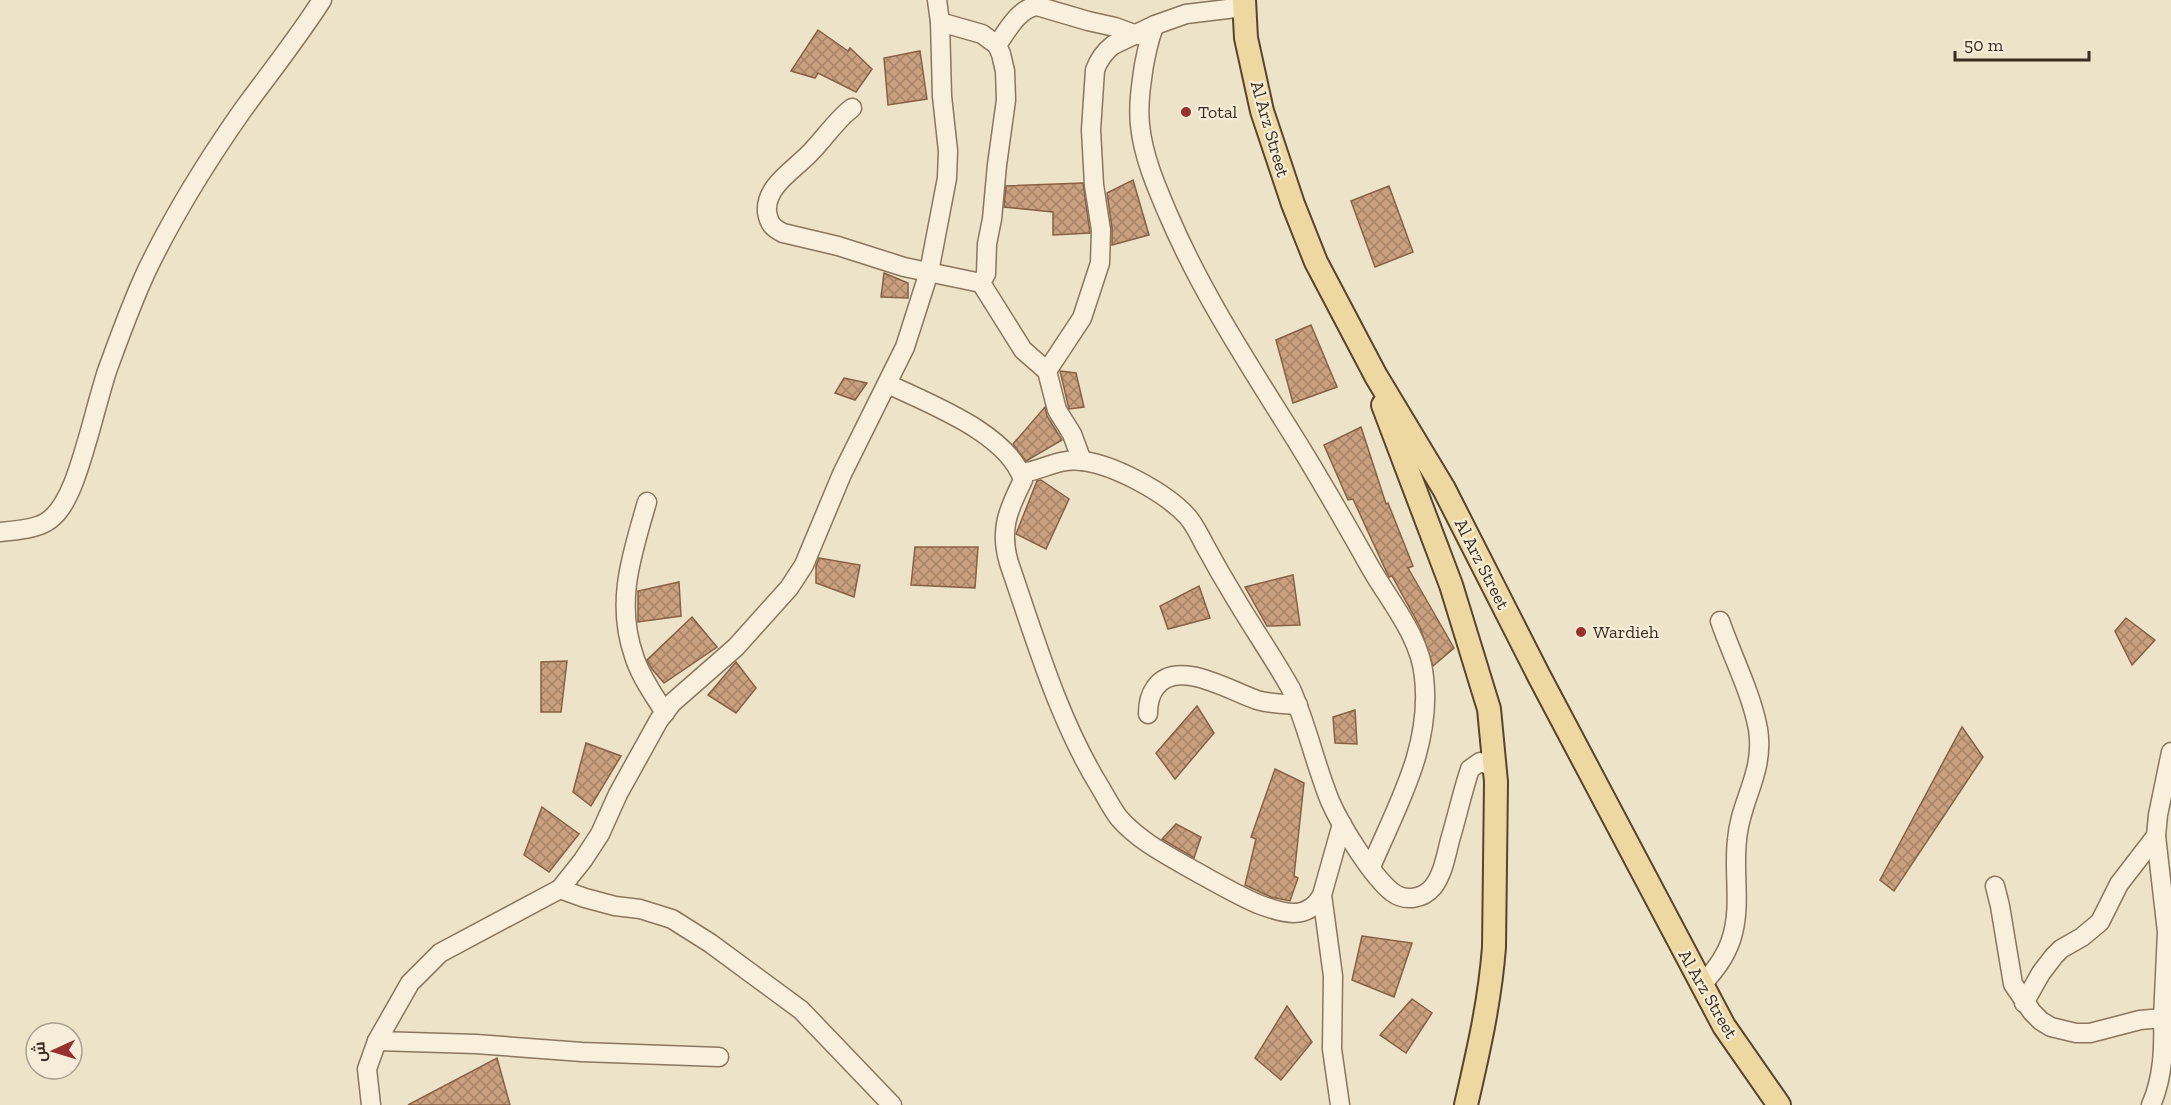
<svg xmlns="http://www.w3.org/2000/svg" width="2171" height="1105" font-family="'Zilla Slab',Cairo,serif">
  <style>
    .building { fill: url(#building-cross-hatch); stroke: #886044; stroke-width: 1.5 }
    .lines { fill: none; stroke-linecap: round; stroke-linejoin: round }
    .minor-casing { stroke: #89765e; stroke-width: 21 }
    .major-casing { stroke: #574431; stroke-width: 26 }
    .minor { stroke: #f8f0dc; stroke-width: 18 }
    .major { stroke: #eed8a2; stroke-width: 22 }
    .poi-dot { fill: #96312f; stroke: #f5edd8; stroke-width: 2 }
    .labels { text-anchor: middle; stroke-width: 4.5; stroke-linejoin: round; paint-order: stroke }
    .poi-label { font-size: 18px; fill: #3a2d21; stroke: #f5edd8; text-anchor: start }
    .street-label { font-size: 18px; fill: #3a2d21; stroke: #f5edd8 }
  </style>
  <defs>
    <pattern id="building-cross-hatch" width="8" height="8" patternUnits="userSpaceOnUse" patternTransform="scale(1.5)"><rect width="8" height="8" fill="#caa07f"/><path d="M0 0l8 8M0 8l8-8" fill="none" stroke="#a58368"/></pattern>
  </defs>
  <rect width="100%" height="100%" fill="#ede3c8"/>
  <g class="building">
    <path d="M818 30 848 51 850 48 872 69 856 92 818 73 815 78 791 71Z"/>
    <path d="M920 51 927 99 888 105 884 58Z"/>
    <path d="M1133 180 1149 235 1112 245V228L1107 193Z"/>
    <path d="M1083 183 1090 233 1053 235V212L1004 207 1006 186Z"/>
    <path d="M1389 186 1413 252 1375 267 1351 201Z"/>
    <path d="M884 273 908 283V298L881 297Z"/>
    <path d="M1311 325 1337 387 1293 403 1276 340Z"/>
    <path d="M1060 371 1076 373 1084 407 1069 409Z"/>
    <path d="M844 378 867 383 855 400 835 393Z"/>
    <path d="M1045 407 1047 416 1062 440 1026 461 1013 444Z"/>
    <path d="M1361 427 1386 504 1388 503 1413 566 1408 568 1454 648 1433 666 1420 627 1392 576 1389 577 1387 573 1353 499 1348 500 1324 445Z"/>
    <path d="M1041 480 1069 499 1046 549 1016 534 1037 481Z"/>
    <path d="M915 547H978L975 588 911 585Z"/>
    <path d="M819 558 860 565 854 597 816 583V566Z"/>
    <path d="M1293 575 1300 625 1267 626 1245 587Z"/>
    <path d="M679 582 681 616 638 622V591Z"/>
    <path d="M1199 586 1210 618 1168 629 1160 606Z"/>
    <path d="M692 617 717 647 664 683 652 669 647 660Z"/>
    <path d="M2126 618 2155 640 2132 665 2115 631Z"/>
    <path d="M567 661 561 712H541V662Z"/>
    <path d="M736 662 756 688 736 713 708 695Z"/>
    <path d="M1197 706 1214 733 1175 779 1156 753Z"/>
    <path d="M1355 710 1357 744 1335 743 1333 717Z"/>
    <path d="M1962 727 1983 757 1894 891 1880 880Z"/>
    <path d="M586 743 621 756 591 806 573 792Z"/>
    <path d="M1275 769 1304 783 1294 876 1298 878 1290 901 1271 897 1245 885 1256 839 1251 837Z"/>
    <path d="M542 807 579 834 549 872 524 855Z"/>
    <path d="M1176 824 1201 837 1194 858 1162 839Z"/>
    <path d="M1362 936 1412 943 1394 997 1352 980Z"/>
    <path d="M1412 999 1432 1013 1406 1053 1380 1035Z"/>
    <path d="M1287 1006 1312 1042 1281 1080 1255 1058Z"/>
    <path d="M497 1058 510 1105H408Z"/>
  </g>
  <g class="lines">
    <g class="minor-casing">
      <g id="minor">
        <path d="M940 22 982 34 997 45"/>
        <path d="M1155 25C1149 37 1147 51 1144 65 1141 85 1138 105 1140 125 1143 156 1156 186 1168 214 1199 287 1242 354 1284 421 1314 468 1342 517 1369 565 1389 601 1420 635 1424 677 1432 747 1397 805 1371 867"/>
        <path d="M852 108C835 121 825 138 810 153 794 170 765 186 767 212 769 224 773 228 783 233L838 246 904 267 981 283"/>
        <path d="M1047 371 1082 318 1100 263 1101 230 1094 185 1091 130 1095 70C1099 59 1104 52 1113 45L1155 25 1186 14 1244 7"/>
        <path d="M888 384C929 404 1008 433 1023 480 1008 510 999 530 1009 563 1035 638 1058 719 1100 787 1106 797 1112 809 1119 818 1139 841 1167 855 1193 870 1215 882 1235 894 1258 904 1282 913 1307 922 1322 895L1342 824"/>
        <path d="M1082 461 1072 434 1057 410 1047 371 1023 350 981 283 986 274 987 244 992 219 997 165 1006 100 1005 71 1001 54 997 45C1007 31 1019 8 1037 6L1088 21 1115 27 1137 35"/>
        <path d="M1021 473C1045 470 1056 458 1083 461 1114 465 1165 492 1187 516 1196 526 1201 539 1208 551 1215 564 1223 578 1231 591 1250 624 1272 655 1291 689 1307 725 1315 764 1330 801 1341 826 1371 875 1392 892 1405 902 1423 899 1433 887 1443 874 1446 856 1450 840 1457 817 1462 793 1470 769L1480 762 1495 767"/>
        <path d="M647 502C632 555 615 601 634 656 640 676 654 695 665 713"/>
        <path d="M0 532C42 528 56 526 73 484 87 448 95 409 107 371 119 338 132 302 147 270 174 214 207 161 242 111 269 74 297 39 322 0"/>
        <path d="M1148 714C1148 704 1149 696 1155 688 1176 657 1230 691 1257 700 1270 704 1284 704 1298 705"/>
        <path d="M1995 886 2000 906 2013 984 2032 1012 2041 1021 2051 1027 2076 1033H2090L2140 1020 2163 1018C2164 1048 2163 1078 2151 1105"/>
        <path d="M560 889 583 860 600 834 618 794 659 720 672 703 736 647 789 588 804 565 842 474 905 347 929 272 947 178 948 151 942 96 940 22 937 0"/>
        <path d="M1322 895 1333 976 1332 1049 1340 1105"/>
        <path d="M1702 985C1714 971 1725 958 1731 940 1742 907 1733 873 1737 840 1740 800 1765 773 1758 729 1751 692 1732 656 1720 621"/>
        <path d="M2024 1003 2041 973 2054 956 2061 949 2082 937 2100 922 2119 884 2156 836"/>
        <path d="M2163 1018 2167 932 2156 836 2158 815 2171 752"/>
        <path d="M377 1041 476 1044 582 1052 719 1057"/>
        <path d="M371 1105 367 1069 377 1041 410 983 440 953 560 889 585 898 615 906 640 909 672 919 710 943 801 1010 892 1105"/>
      </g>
    </g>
    <g class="major-casing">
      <g id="major">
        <path d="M1244 0 1246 38 1262 111 1293 204 1316 262 1376 376 1444 489 1539 676 1724 1026 1779 1105"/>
        <path d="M1383 405 1451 585 1489 709 1496 782 1494 947C1490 1001 1478 1053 1466 1105"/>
      </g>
    </g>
    <use href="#minor" class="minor"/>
    <use href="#major" class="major"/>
  </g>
  <g class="poi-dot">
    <circle cx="1186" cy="112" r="6"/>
    <circle cx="1581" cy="632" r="6"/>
  </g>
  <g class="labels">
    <g class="poi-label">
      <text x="1198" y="118">Total</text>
      <text x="1593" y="638">Wardieh</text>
    </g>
    <g class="street-label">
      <text transform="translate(1270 129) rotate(74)" y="6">Al Arz Street</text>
      <text transform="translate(1482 564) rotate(63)" y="6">Al Arz Street</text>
      <text transform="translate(1708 994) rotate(60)" y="6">Al Arz Street</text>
    </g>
  </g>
  <g transform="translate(54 1051) rotate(266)"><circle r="28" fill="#f5edd8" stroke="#aaa08f" stroke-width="1.5"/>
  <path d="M0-4.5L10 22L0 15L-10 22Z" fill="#96312f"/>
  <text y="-9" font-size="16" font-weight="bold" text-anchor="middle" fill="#3a2d21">ش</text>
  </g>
  <path d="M1955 51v9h134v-9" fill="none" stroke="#3a2d21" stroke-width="3"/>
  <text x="1964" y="51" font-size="18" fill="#3a2d21" stroke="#f5edd8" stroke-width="4.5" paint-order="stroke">50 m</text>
</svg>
